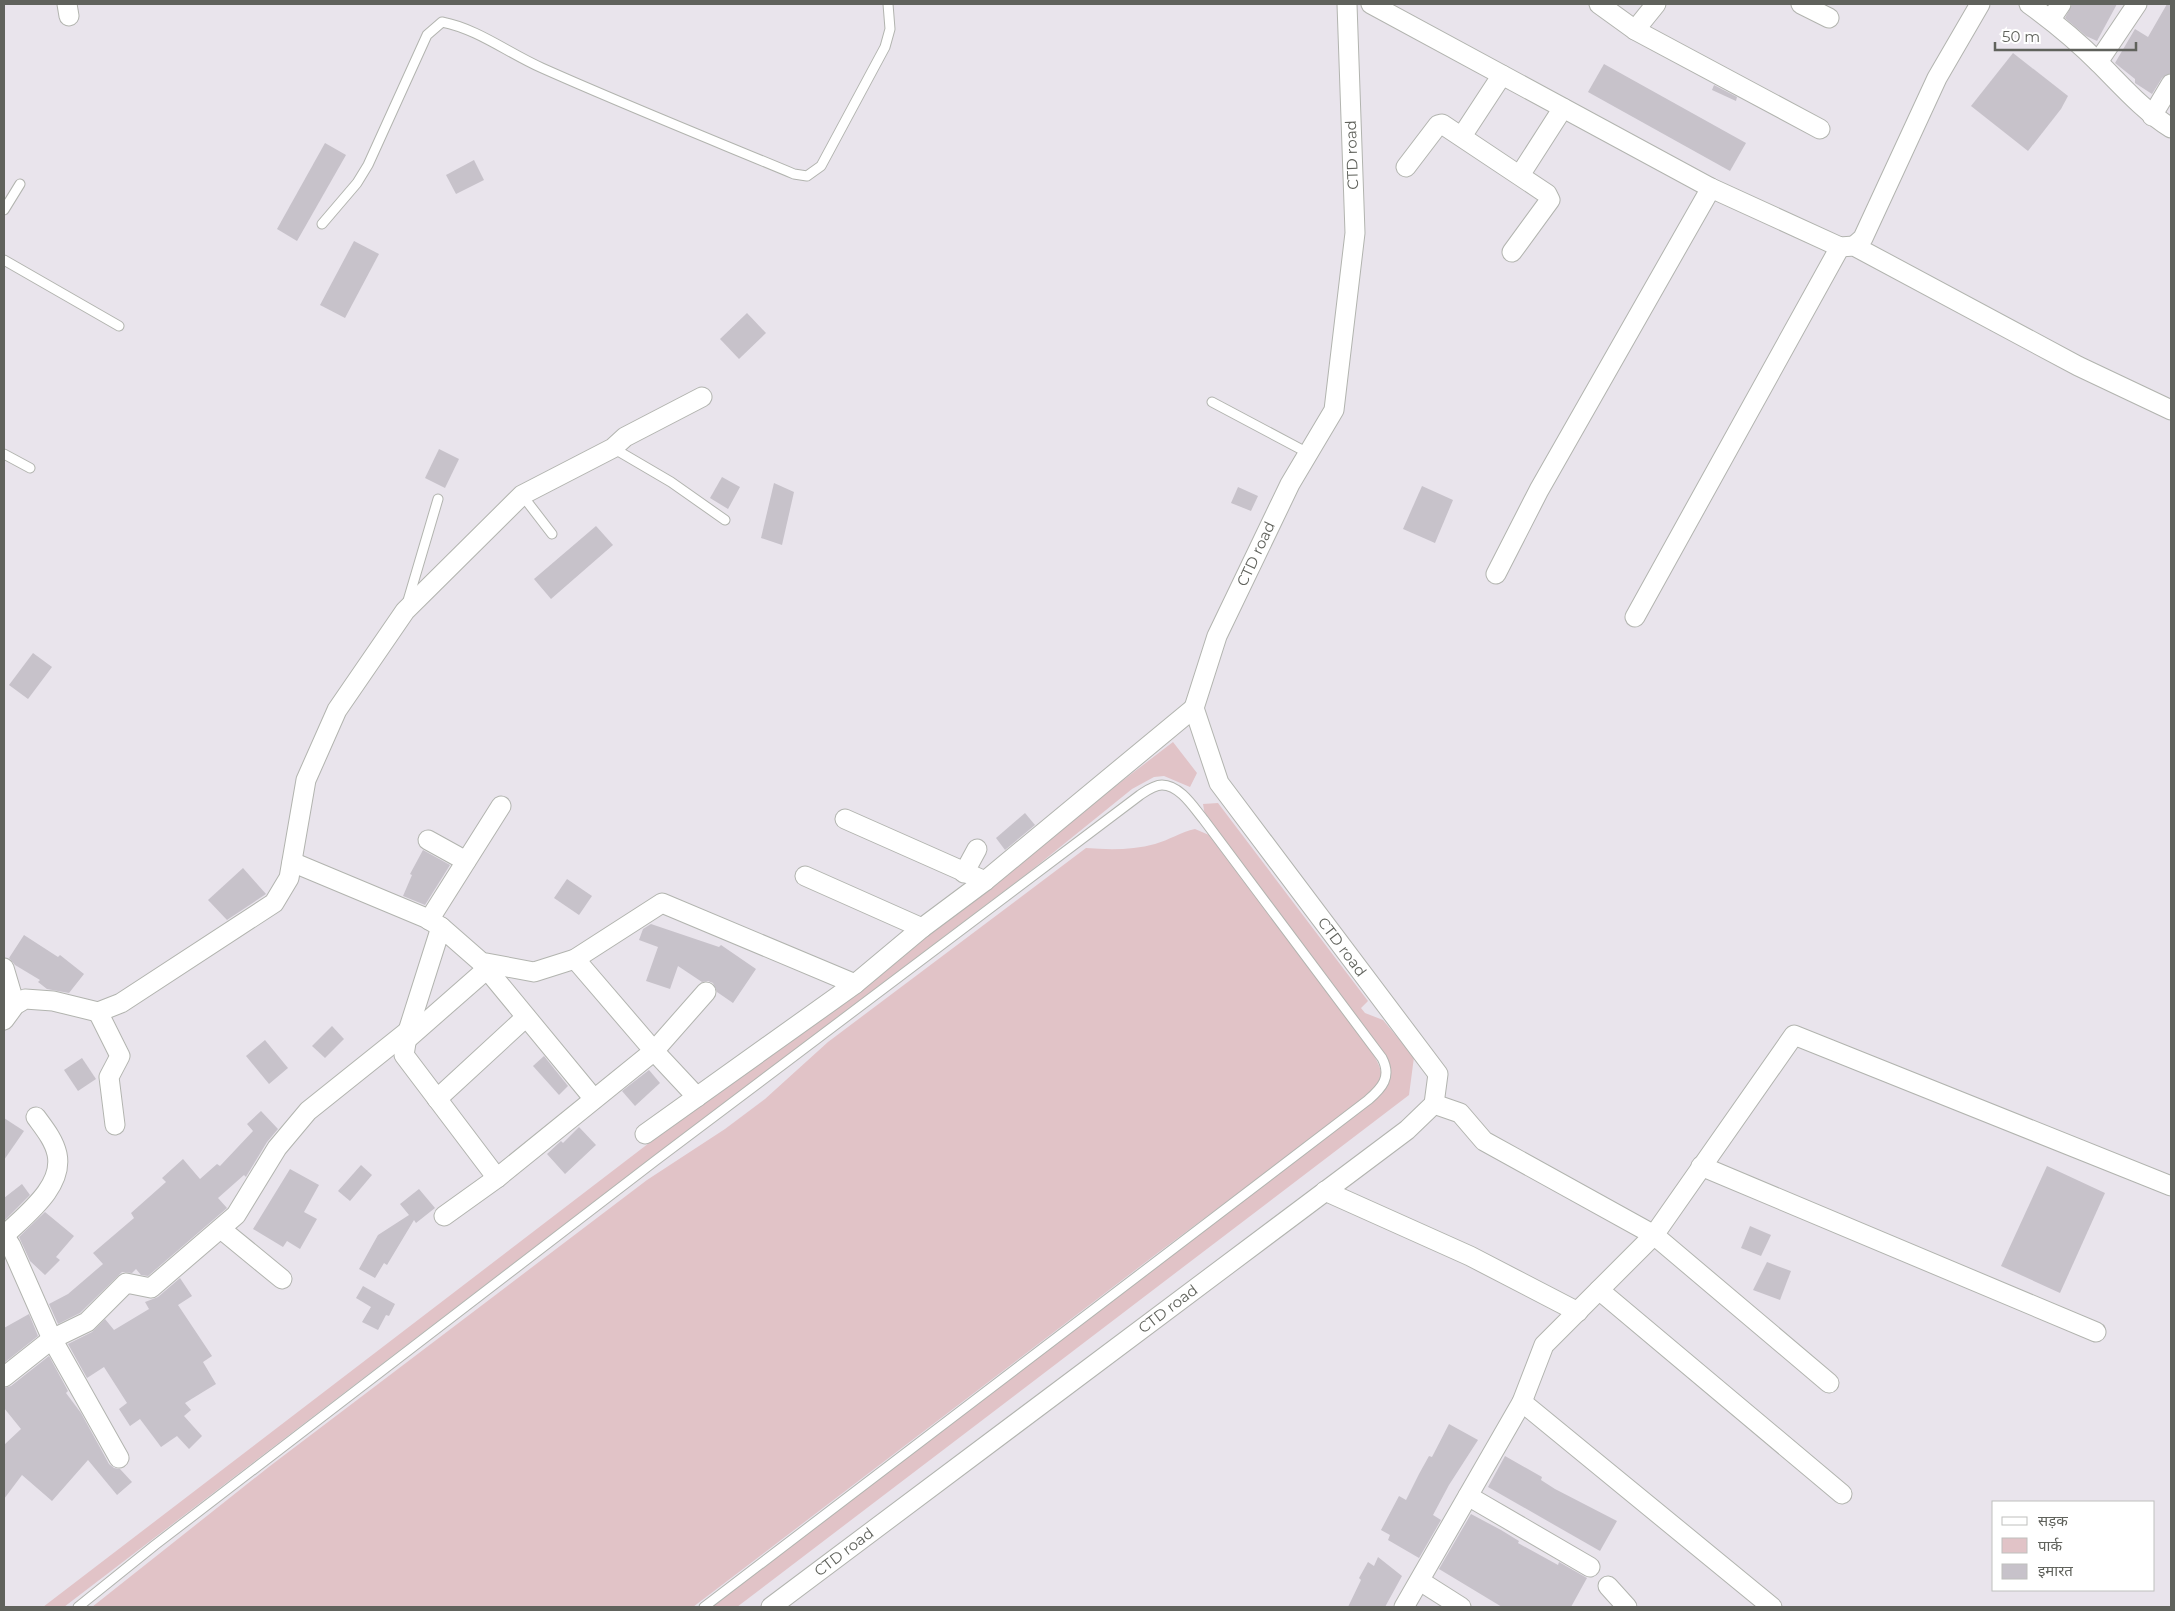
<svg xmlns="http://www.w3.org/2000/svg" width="2175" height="1611" font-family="Montserrat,'Noto Sans Devanagari',sans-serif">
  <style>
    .green { fill: #e1c3c7 }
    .building { fill: #c7c2ca }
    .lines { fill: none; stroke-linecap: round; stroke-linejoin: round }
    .service-casing { stroke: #b2b4af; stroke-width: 11 }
    .minor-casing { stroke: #b2b4af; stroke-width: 21 }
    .service { stroke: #fff; stroke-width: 9 }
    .minor { stroke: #fff; stroke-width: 19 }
    .labels { text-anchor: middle; stroke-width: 4; stroke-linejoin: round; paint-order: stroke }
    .street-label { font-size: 15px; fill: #60625c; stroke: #fff }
  </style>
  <rect width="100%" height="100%" fill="#e9e4ec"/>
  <g class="green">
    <path d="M1173 742 1197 773 1190 787 1164 776 1154 777 1132 789 1028 873 638 1168 64 1607H43Z"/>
    <path d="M1218 803 1368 1001 1361 1008 1365 1013 1383 1020 1414 1057 1409 1095 737 1607H709L1383 1092 1391 1074 1390 1066 1329 979 1205 816 1203 804Z"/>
    <path d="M1195 829 1209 835 1371 1051C1384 1072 1386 1078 1368 1096L1155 1255 693 1607H92L270 1466 647 1180 725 1129 765 1099 828 1042 1086 848C1110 850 1133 850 1155 844 1169 840 1181 832 1195 829Z"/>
  </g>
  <g class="building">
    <path d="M2072 4H2117L2097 41 2086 36 2065 18Z"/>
    <path d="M2167 4H2171V73L2162 78 2152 94 2135 83V79L2115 63 2135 29 2148 37Z"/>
    <path d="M2013 53 2068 96 2061 109 2028 151 1971 106Z"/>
    <path d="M1604 64 1746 143 1730 171 1588 92Z"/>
    <path d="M1714 85 1737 97 1736 101 1712 90Z"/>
    <path d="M325 143 346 155 297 241 277 229Z"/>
    <path d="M474 160 484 180 456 194 446 175Z"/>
    <path d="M354 241 379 254 345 318 320 305Z"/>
    <path d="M747 313 766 333 739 359 720 339Z"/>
    <path d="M439 449 459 459 445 488 425 478Z"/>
    <path d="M722 477 740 487 728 509 710 498Z"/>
    <path d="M774 483 794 492 782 545 761 538Z"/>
    <path d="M1422 486 1453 500 1435 543 1403 529Z"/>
    <path d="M1238 487 1258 496 1251 511 1231 503Z"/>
    <path d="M596 526 613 545 551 599 534 579Z"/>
    <path d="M33 653 52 667 28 699 9 685Z"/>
    <path d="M1025 813 1035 825 1005 850 996 838Z"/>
    <path d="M423 850 450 865 425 905 403 896 412 875 410 874Z"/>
    <path d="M243 868 266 894 227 920 208 900Z"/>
    <path d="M567 879 592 896 579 915 554 898Z"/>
    <path d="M651 924 719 947 721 945 756 969 733 1003 717 992 713 983 708 981 702 982 678 966 670 989 646 981 658 947 639 940 643 929Z"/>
    <path d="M24 935 58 957 60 955 84 974 69 993 47 989 38 982 40 980 15 965 9 958Z"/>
    <path d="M332 1026 344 1039 325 1058 312 1046Z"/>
    <path d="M265 1040 288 1068 269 1084 246 1056Z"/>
    <path d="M544 1056 568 1086 559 1095 533 1066Z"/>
    <path d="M82 1058 96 1079 78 1091 64 1070Z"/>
    <path d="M649 1070 660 1083 635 1106 622 1091Z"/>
    <path d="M261 1111 278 1129 267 1142 247 1175 246 1177 244 1175 218 1198 227 1208 148 1276 141 1275 136 1269 132 1273 122 1272 80 1313 58 1324 49 1304 68 1294 103 1264 93 1253 134 1218 131 1213 166 1182 162 1178 183 1159 200 1179 217 1164 220 1166 253 1131 247 1124Z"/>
    <path d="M4 1118 24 1131 4 1160Z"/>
    <path d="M579 1127 596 1145 565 1174 547 1154 561 1141 563 1143Z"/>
    <path d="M361 1165 372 1175 350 1201 338 1191Z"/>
    <path d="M2047 1166 2105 1193 2060 1293 2001 1266Z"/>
    <path d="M290 1169 319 1185 304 1212 317 1219 300 1249 287 1241 283 1247 253 1229Z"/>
    <path d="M22 1184 30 1195 4 1221V1198Z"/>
    <path d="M419 1189 435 1208 416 1223 414 1220 387 1265 384 1263 375 1278 359 1269 378 1235 409 1215 400 1204Z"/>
    <path d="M45 1212 74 1236 56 1257 60 1260 45 1275 30 1261 19 1237Z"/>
    <path d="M1750 1226 1771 1235 1761 1256 1741 1248Z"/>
    <path d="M1767 1262 1791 1271 1780 1300 1753 1290Z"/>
    <path d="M180 1278 192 1296 178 1305 212 1356 203 1362 216 1384 185 1403 191 1410 184 1416 202 1436 189 1449 177 1436 161 1447 140 1419 130 1426 119 1409 127 1403 104 1367 87 1378 68 1344 92 1332 105 1319 114 1330 149 1309 145 1302 158 1297Z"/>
    <path d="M363 1286 395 1304 389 1316 386 1315 378 1330 362 1322 371 1307 356 1298Z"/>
    <path d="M29 1314 38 1336 4 1363V1328Z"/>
    <path d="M49 1356 68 1391 66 1393 81 1413 109 1464 114 1468 120 1469 132 1482 117 1495 88 1460 52 1501 22 1475 4 1499V1445L21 1429 4 1408V1388L11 1386Z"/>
    <path d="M1449 1424 1478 1440 1449 1485 1433 1515 1441 1520 1419 1558 1388 1540 1390 1535 1381 1530 1399 1496 1406 1500 1419 1474 1429 1456 1432 1457Z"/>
    <path d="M1505 1456 1542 1477 1541 1480 1555 1489 1617 1521 1600 1551 1488 1487Z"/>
    <path d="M1471 1514 1501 1530 1519 1541 1518 1543 1558 1565 1559 1562 1587 1578 1571 1607H1502L1439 1569Z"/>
    <path d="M1378 1557 1402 1576 1385 1607H1348L1361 1580 1359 1578 1368 1562 1374 1566Z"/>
  </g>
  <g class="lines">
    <g class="service-casing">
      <g id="service">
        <path d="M4 210 20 184"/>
        <path d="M322 224 357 183 368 165 427 35 442 22C478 29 508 53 542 68 625 105 710 139 794 174L807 176 821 166 885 47 890 29 888 4"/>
        <path d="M4 260 119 326"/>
        <path d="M1212 402 1308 453"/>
        <path d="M613 448 671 482 725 520"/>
        <path d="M4 454 30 468"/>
        <path d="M522 495 552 534"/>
        <path d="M407 604 438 499"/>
        <path d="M78 1607 155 1545 655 1161 1140 795C1146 791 1154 785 1162 785 1180 785 1194 808 1204 820L1382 1058C1392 1077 1382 1088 1368 1100L704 1607"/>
      </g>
    </g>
    <g class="minor-casing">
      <g id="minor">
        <path d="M67 4 69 16"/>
        <path d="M1371 4 1711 188 1840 247 1854 246 2078 366 2171 410"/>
        <path d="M1599 4 1635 30 1820 129"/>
        <path d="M1801 4 1829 18"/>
        <path d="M2029 4C2054 22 2078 42 2100 64 2123 87 2144 111 2171 128"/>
        <path d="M2051 19 2061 4"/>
        <path d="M1635 30 1656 4"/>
        <path d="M2098 62 2137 4"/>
        <path d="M2152 116 2171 84"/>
        <path d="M1462 136 1502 75"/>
        <path d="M1406 167 1438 125 1442 124 1547 194 1550 200 1512 252"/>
        <path d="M1520 175 1563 108"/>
        <path d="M1854 246 1863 238 1937 78 1980 4"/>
        <path d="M1496 574 1539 490 1711 188"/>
        <path d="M1635 617 1840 247"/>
        <path d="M845 819 985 881"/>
        <path d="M428 840 466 861"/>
        <path d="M292 862 426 918 441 927"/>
        <path d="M964 873 977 849"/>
        <path d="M805 876 922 928"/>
        <path d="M429 920 501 806"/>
        <path d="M575 959 654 1051 697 1097"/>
        <path d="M481 962 594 1099"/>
        <path d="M4 968 15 1005"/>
        <path d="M98 1012 120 1056 109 1077 115 1125"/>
        <path d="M4 1020 15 1005 25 999 53 1001 98 1012 121 1003 274 903 289 878 306 780 337 710 405 611 522 495 613 448 625 437 702 397"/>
        <path d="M406 1040 487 969"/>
        <path d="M437 1099 526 1017"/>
        <path d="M1434 1104 1460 1113 1484 1141 1654 1235 1829 1383"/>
        <path d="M645 1134 855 984"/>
        <path d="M1701 1166 2096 1332"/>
        <path d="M497 1178 404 1055 408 1031 441 927 481 962 534 972 575 959 662 903 855 984 922 928 985 881 1194 708"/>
        <path d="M1325 1191 1470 1256 1578 1312"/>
        <path d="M444 1216 497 1178 654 1051 706 992"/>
        <path d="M221 1229 282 1279"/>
        <path d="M4 1235 11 1246 52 1339 119 1458"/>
        <path d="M4 1236C25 1215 64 1187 57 1154 54 1140 44 1128 36 1117"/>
        <path d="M1599 1290 1842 1494"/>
        <path d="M4 1377 52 1339 87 1322 126 1283 151 1288 236 1215 277 1148 308 1111 408 1031"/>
        <path d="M1522 1402 1772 1607"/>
        <path d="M1468 1496 1590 1567"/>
        <path d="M1420 1581 1461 1607"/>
        <path d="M1608 1586 1627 1607"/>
        <path d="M771 1607 1407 1130 1434 1104 1438 1074 1219 783 1194 708 1217 636 1290 484 1334 410 1355 233 1347 4"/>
        <path d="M1404 1607 1522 1402 1544 1345 1654 1235 1794 1035 2171 1186"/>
      </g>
    </g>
    <use href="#service" class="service"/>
    <use href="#minor" class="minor"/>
  </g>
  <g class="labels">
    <g class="street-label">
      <text transform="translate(1352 155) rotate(-92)" y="5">CTD road</text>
      <text transform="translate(1256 554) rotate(-65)" y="5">CTD road</text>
      <text transform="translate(1342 947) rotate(53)" y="5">CTD road</text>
      <text transform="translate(1168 1309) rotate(-37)" y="5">CTD road</text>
      <text transform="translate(844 1552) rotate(-37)" y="5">CTD road</text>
    </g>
  </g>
  <rect width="2175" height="1611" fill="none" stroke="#60625c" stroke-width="10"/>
  <rect x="1992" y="1501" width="162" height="90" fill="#ffffff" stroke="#bfc0be"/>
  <rect x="2002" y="1517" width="25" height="8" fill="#ffffff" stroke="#bfc0be"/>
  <text x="2038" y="1526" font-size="15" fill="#60625c">सड़क</text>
  <rect x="2002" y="1538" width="25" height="15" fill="#e1c3c7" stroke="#bfc0be"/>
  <text x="2038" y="1551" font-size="15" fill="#60625c">पार्क</text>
  <rect x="2002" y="1564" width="25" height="15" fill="#c7c2ca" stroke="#bfc0be"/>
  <text x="2038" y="1576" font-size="15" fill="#60625c">इमारत</text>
  <path d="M1995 42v8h141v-8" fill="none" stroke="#60625c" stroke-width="2.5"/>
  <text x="2002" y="42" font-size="15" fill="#60625c" stroke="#ffffff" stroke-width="4" paint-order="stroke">50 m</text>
</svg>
